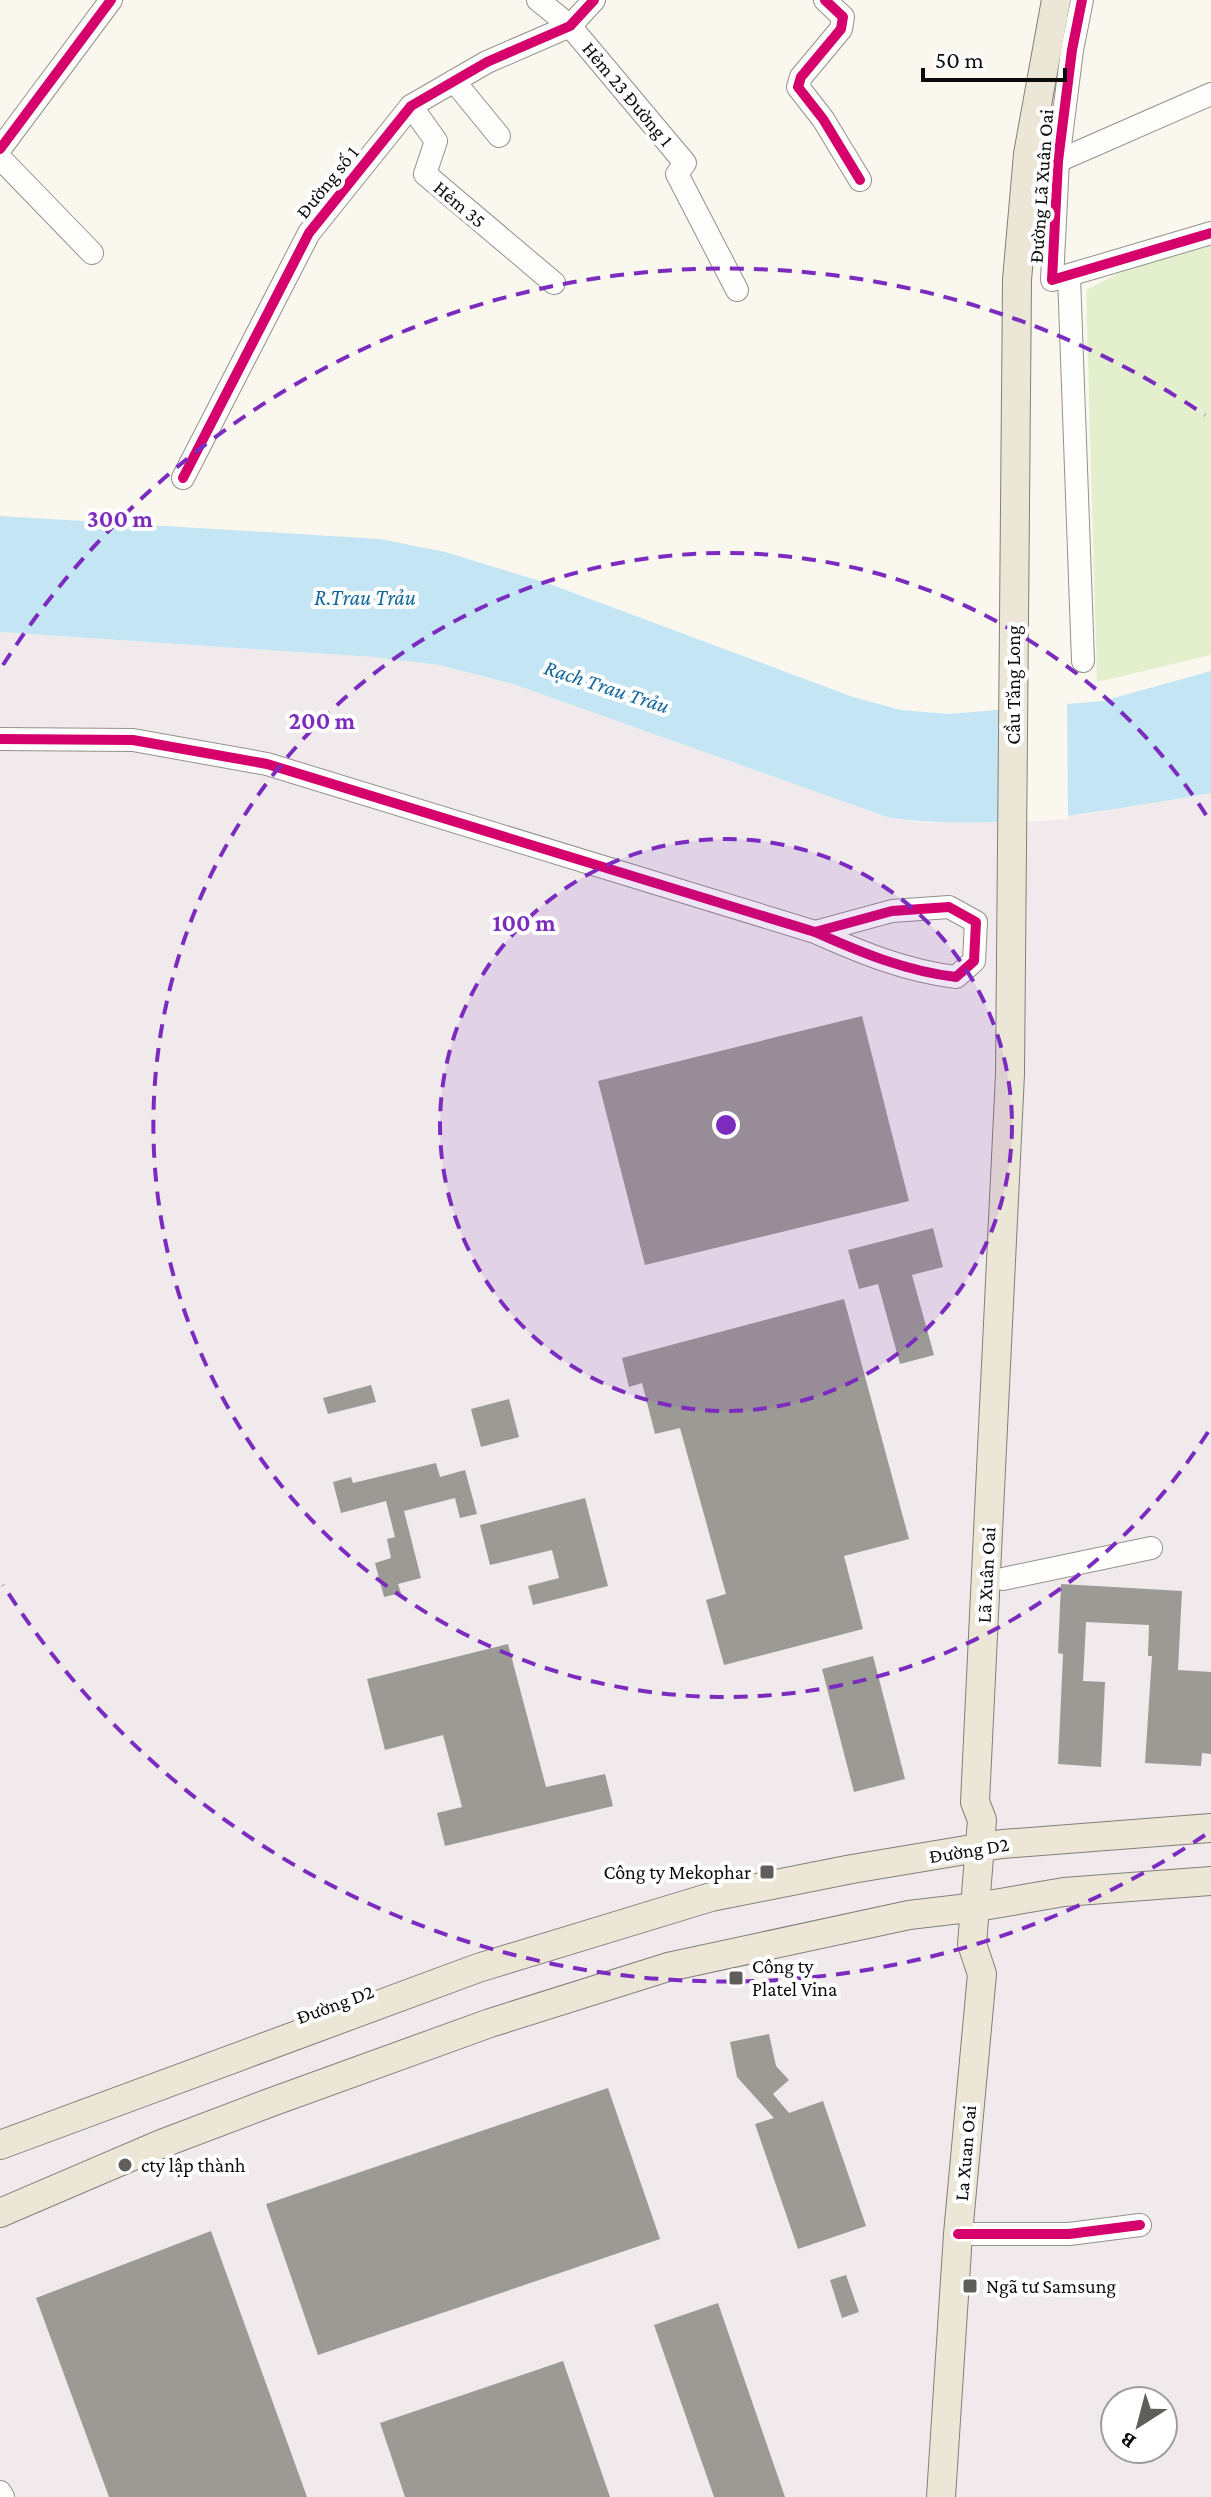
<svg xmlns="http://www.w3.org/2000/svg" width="1211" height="2497" font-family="'Crimson Pro',serif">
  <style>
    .industrial { fill: #f1eaec; fill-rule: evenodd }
    .green { fill: #e4efce }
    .water { fill: #c4e6f4 }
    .pier { fill: #faf7ee }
    .building { fill: #9c9a94 }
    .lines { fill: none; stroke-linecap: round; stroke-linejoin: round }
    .minor-casing { stroke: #93918d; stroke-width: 24 }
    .major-casing { stroke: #807f7a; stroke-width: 30 }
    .minor { stroke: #fefefc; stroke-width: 22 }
    .major { stroke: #ece6d7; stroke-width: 28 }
    .cycleway-casing { stroke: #fff; stroke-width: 15 }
    .cycleway { stroke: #d6006c; stroke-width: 10 }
    .ring { fill: none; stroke: #7b2cbf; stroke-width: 4; stroke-dasharray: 14 10 }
    .poi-dot { fill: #5f5e5a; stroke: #fff; stroke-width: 3 }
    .labels { text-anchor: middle; stroke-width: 8; stroke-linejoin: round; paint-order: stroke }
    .street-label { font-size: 20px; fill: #0b0b0b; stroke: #fff }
    .poi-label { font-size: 20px; fill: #0b0b0b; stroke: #fff; text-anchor: start }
    .water-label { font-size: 22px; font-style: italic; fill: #13689f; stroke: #fff }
    .centre { fill: #7b2cbf; stroke: #fff; stroke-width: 4 }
    .ring-label { font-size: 24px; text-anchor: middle; font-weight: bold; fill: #7b2cbf; stroke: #fff; stroke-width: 8; stroke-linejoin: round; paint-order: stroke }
  </style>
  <rect width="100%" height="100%" fill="#faf7ee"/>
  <path class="industrial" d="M0 632 373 657 439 665 513 684 890 818 925 823 1090 814 1211 793V2497H0ZM1115 2401H1163V2449H1115Z"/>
  <path class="green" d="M1211 245V655L1097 682 1086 290 1125 270Z"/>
  <path class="water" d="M0 516 380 539 445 552 547 583 853 697 901 710 948 714 1103 701 1211 671V793C1106 811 996 832 890 818L513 684 439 665 373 657 0 632Z"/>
  <path class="pier" d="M1067 700 1068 819 1026 822V704Z"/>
  <g class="building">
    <path d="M862 1016 909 1201 645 1265 598 1081Z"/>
    <path d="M933 1228 943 1267 912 1275 934 1355 900 1364 878 1284 859 1289 848 1250Z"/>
    <path d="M844 1299 909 1539 844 1556 863 1629 724 1665 706 1600 726 1594 680 1428 655 1434 642 1383 629 1387 622 1358Z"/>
    <path d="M371 1385 376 1402 328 1414 323 1398Z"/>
    <path d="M509 1399 519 1437 481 1447 471 1409Z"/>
    <path d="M436 1463 440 1477 465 1470 477 1514 460 1518 455 1498 404 1511 421 1578 398 1584 401 1593 384 1597 375 1563 391 1558 387 1539 395 1537 386 1501 341 1513 333 1482 351 1477 353 1483Z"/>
    <path d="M585 1498 608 1586 533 1605 528 1586 559 1578 552 1550 490 1565 480 1525Z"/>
    <path d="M1061 1584 1182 1591 1178 1670 1211 1672V1754L1202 1753 1201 1766 1145 1763 1152 1656H1148L1149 1625 1086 1622 1083 1681 1105 1682 1101 1767 1058 1764 1063 1654 1058 1653Z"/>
    <path d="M508 1644 546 1787 605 1774 613 1806 445 1846 437 1813 462 1807 443 1735 385 1750 367 1679Z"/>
    <path d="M873 1656 905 1779 854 1792 822 1669Z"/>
    <path d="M769 2034 776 2066 789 2080 773 2094 789 2113 823 2101 866 2226 798 2249 755 2124 774 2118 737 2077 730 2042Z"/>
    <path d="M608 2088 660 2239 318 2355 266 2204Z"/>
    <path d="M211 2231 307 2497H109L36 2298Z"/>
    <path d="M846 2275 859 2312 842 2318 830 2280Z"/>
    <path d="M718 2303 785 2497H714L654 2325Z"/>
    <path d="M563 2361 610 2497H405L380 2423Z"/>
  </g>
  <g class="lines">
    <g class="minor-casing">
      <g id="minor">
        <path d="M538 0 570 26 685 163 677 174 737 290"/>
        <path d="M825 0 843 17 841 29 801 77 798 87 823 119 860 180"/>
        <path d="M1082 0 1072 50 1058 161 1052 280 1211 233"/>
        <path d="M454 81 499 136"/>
        <path d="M411 106 436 141 425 174 554 283"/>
        <path d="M0 149 111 0"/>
        <path d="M0 158 92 253"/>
        <path d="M1058 161 1211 94"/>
        <path d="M1069 276 1083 661"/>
        <path d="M183 478 309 233 411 106 487 62 570 26 594 0"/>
        <path d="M0 739 133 740 267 764 815 932C862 953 906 971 956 977L974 961 976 922 949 907 892 911 815 932"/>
        <path d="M1003 1579 1151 1548"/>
        <path d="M958 2234H1069L1140 2225"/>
        <path d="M0 2492 3 2497"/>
      </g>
    </g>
    <g class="major-casing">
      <g id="major">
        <path d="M0 2145 478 1968 711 1897 852 1869 1002 1844 1211 1828"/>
        <path d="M0 2213 161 2144 269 2103 490 2023 668 1967 909 1915 977 1907 1064 1892 1211 1881"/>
        <path d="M941 2497 958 2234 982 1974 972 1944 982 1820 975 1802 1010 1074 1017 280 1028 154 1056 0"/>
      </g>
    </g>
    <use href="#minor" class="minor"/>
    <use href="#major" class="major"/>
    <g class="cycleway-casing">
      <g id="cycleway">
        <path d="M825 0 843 17 841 29 801 77 798 87 823 119 860 180"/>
        <path d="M1082 0 1072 50 1058 161 1052 280 1211 233"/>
        <path d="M0 149 111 0"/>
        <path d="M183 478 309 233 411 106 487 62 570 26 594 0"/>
        <path d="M0 739 133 740 267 764 815 932C862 953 906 971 956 977L974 961 976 922 949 907 892 911 815 932"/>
        <path d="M958 2234H1069L1140 2225"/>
      </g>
    </g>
    <use href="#cycleway" class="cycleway"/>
  </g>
  <circle cx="726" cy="1125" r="286" fill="#7b2cbf" fill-opacity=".12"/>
  <g class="ring">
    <circle cx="726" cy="1125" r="286"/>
    <path d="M1208 1432A572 572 0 1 1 1208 818"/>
    <path d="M1205 1835A857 857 0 0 1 3 1585M3 665A857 857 0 0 1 1205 415"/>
  </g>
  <g class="poi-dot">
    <rect x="759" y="1864" width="16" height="16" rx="4"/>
    <rect x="728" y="1970" width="16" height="16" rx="4"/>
    <circle cx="125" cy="2165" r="8"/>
    <rect x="962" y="2278" width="16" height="16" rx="4"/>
  </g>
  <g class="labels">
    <g class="street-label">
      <text transform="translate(628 94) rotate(50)" y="7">Hẻm 23 Đường 1</text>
      <text transform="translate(327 182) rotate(-51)" y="7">Đường số 1</text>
      <text transform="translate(1041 186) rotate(-86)" y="7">Đường Lã Xuân Oai</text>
      <text transform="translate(460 204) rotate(40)" y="7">Hẻm 35</text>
      <text transform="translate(1013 685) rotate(-90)" y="7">Cầu Tăng Long</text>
      <text transform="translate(986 1575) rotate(-87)" y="7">Lã Xuân Oai</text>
      <text transform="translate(969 1850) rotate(-9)" y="7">Đường D2</text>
      <text transform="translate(335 2004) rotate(-20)" y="7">Đường D2</text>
      <text transform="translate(965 2153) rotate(-85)" y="7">La Xuan Oai</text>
    </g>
    <g class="poi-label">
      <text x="751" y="1879" text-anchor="end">Công ty Mekophar</text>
      <text x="752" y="1973">Công ty<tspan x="752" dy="23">Platel Vina</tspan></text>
      <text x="141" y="2172">cty lập thành</text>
      <text x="986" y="2293">Ngã tư Samsung</text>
    </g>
    <g class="water-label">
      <text x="365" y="605">R.Trau Trảu</text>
      <text transform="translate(607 686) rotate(18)" y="8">Rạch Trau Trảu</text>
    </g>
  </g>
  <circle cx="726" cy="1125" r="12" class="centre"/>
  <g class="ring-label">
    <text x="120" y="527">300 m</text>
    <text x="322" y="729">200 m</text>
    <text x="524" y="931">100 m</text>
  </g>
  <g transform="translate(1139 2425) rotate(216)"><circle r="38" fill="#ffffff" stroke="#9d9d9d" stroke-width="2"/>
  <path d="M0-6L14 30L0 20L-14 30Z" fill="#5f5e5a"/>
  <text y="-12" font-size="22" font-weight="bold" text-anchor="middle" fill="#0b0b0b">B</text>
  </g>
  <path d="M923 68v12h142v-12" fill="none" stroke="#0b0b0b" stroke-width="4"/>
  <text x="935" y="68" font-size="24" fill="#0b0b0b" stroke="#ffffff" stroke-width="6" paint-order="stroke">50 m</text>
</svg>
